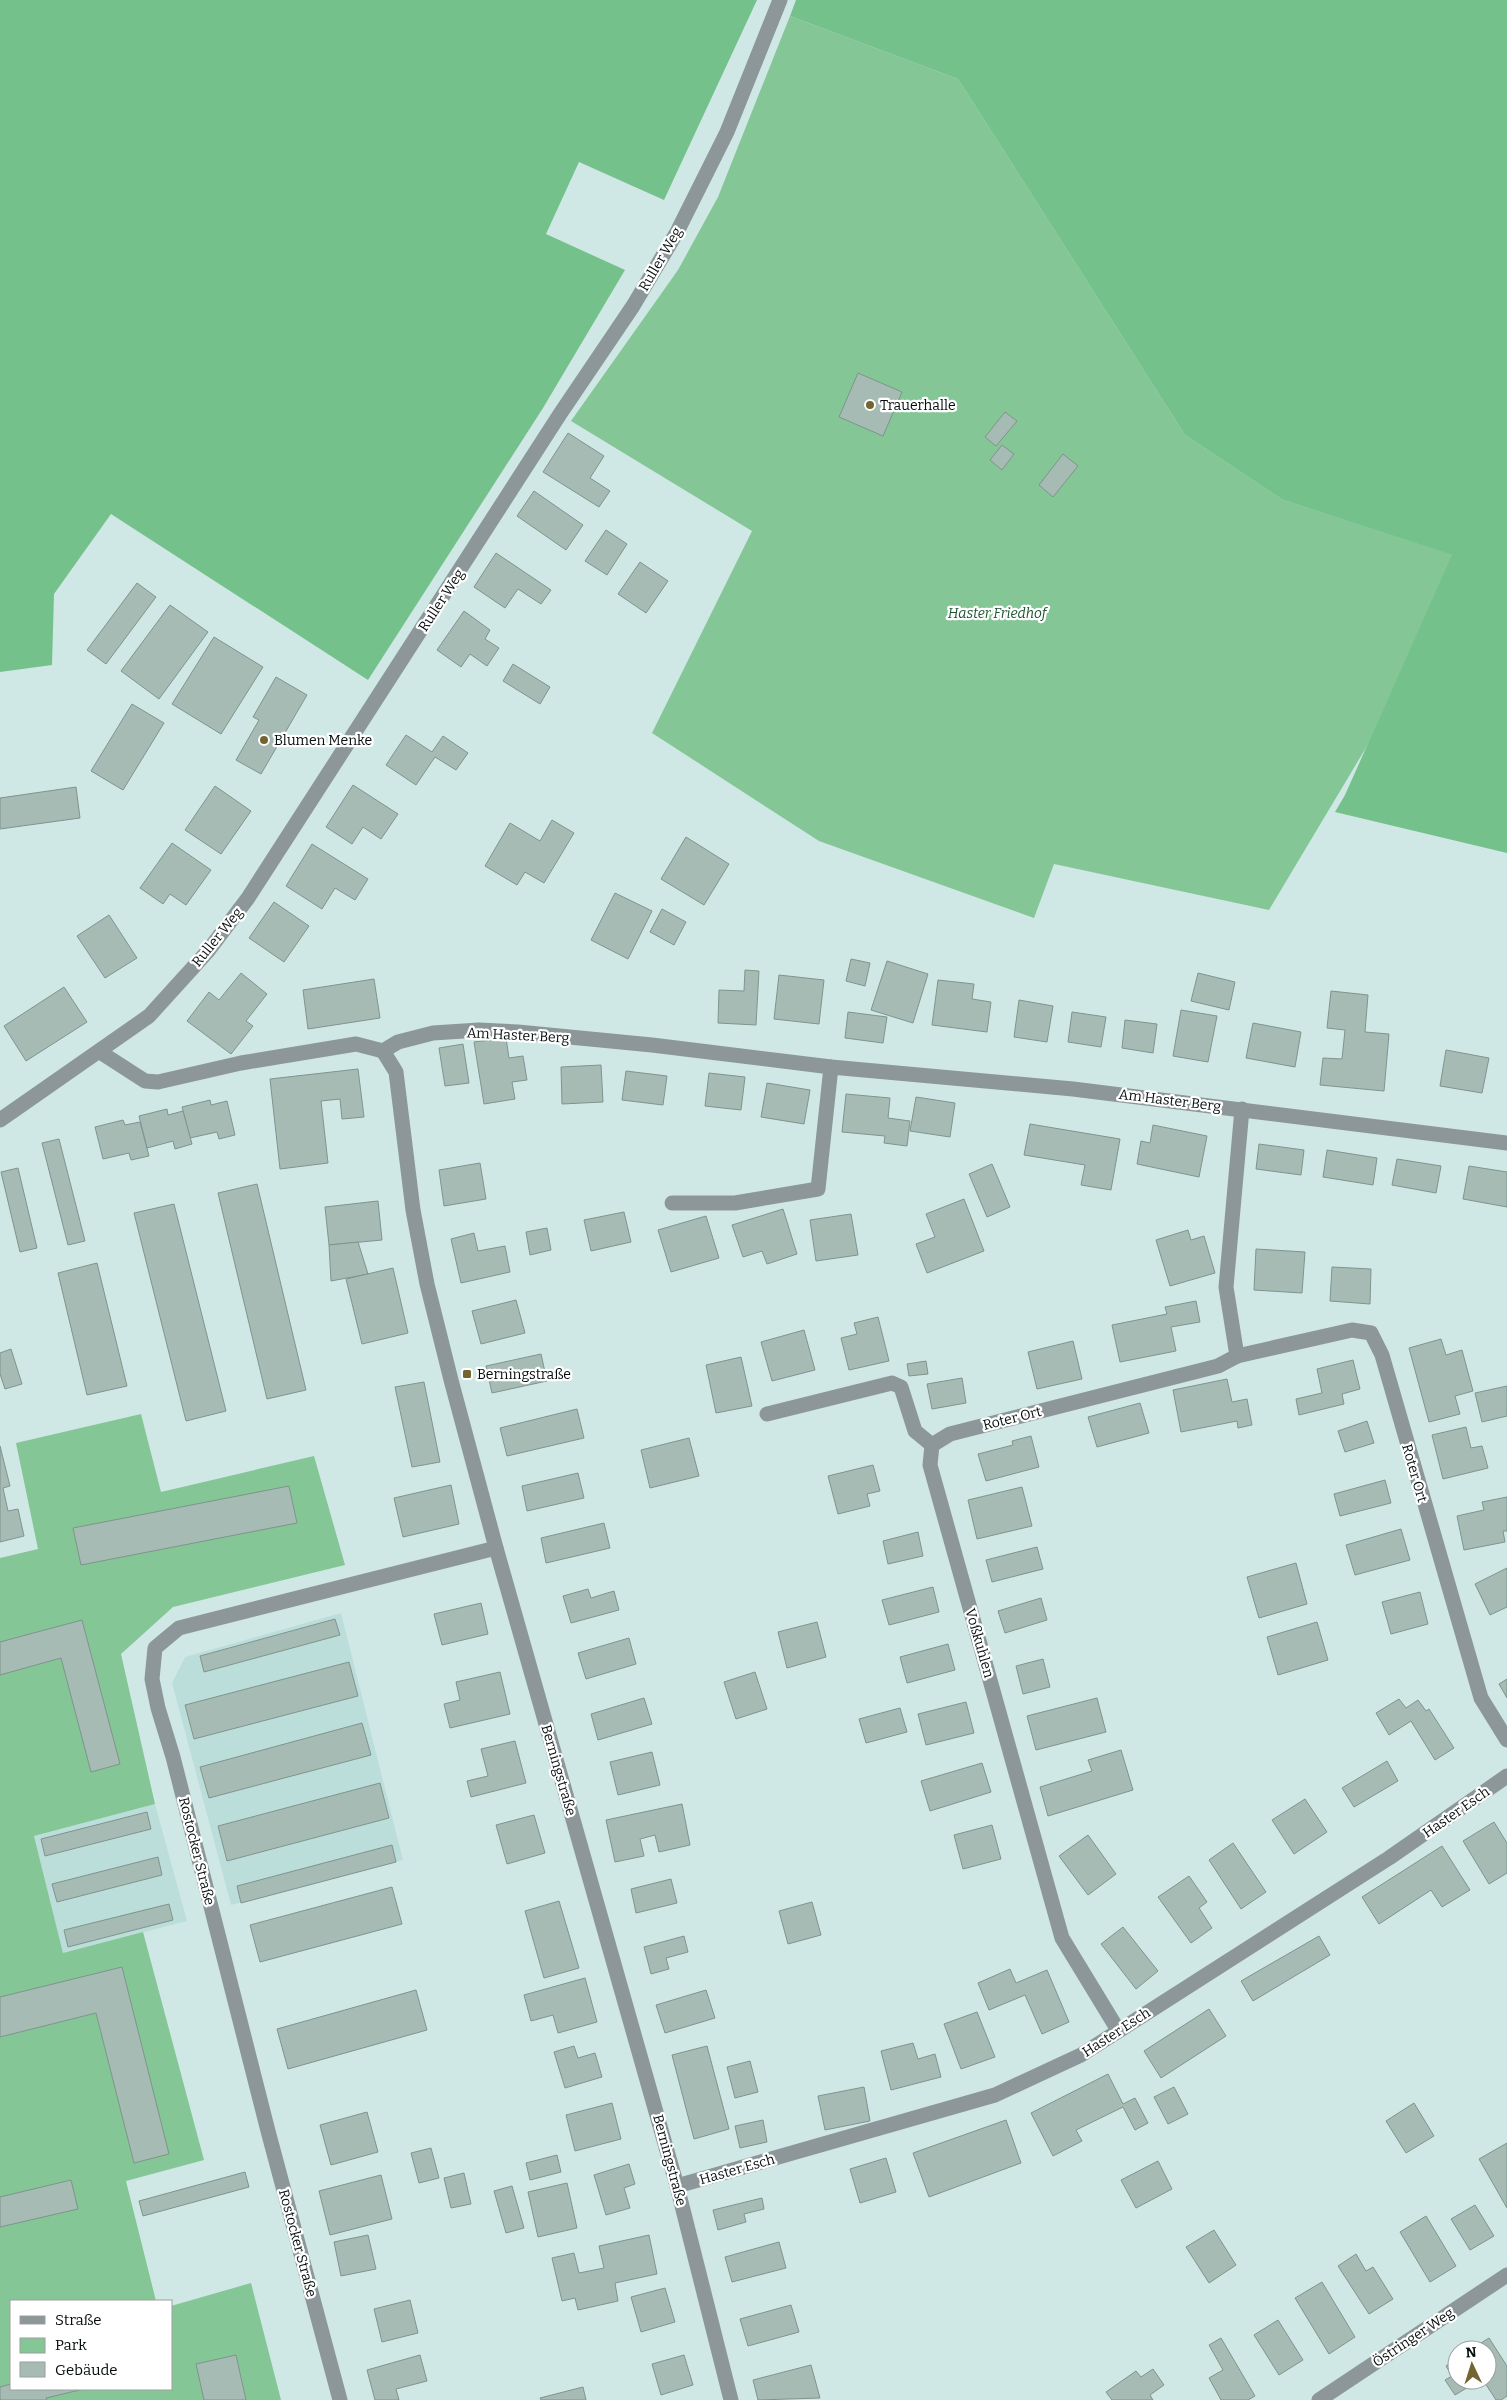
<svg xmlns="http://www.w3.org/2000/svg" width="1507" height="2400" font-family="Bitter,serif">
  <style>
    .built { fill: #bcdedb }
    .green { fill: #84c696 }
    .forest { fill: #75c18b }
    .building { fill: #a5bbb3; stroke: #7f948c }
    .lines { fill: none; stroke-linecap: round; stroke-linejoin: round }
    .street { stroke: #8d9799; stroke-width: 15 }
    .poi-dot { fill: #726532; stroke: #fff; stroke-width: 2 }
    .labels { text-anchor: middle; stroke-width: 4.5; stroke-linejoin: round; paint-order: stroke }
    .street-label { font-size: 14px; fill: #060e0d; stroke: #fff }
    .poi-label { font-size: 14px; fill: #060e0d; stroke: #fff; text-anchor: start }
    .park-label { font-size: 14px; font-style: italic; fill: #1e5531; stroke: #fff }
  </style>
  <rect width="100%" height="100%" fill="#cfe8e6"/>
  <g class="built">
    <path d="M341 1613 403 1860 231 1905 172 1683 185 1657Z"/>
    <path d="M155 1804 187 1921 63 1953 34 1836Z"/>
  </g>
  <g class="green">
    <path d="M790 16 958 79 1185 435 1283 500 1453 555 1367 746 1269 910 1054 864 1034 918 819 841 652 733 752 531 571 421 678 270 718 197Z"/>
    <path d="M141 1414 161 1492 314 1456 345 1565 173 1607 121 1654 155 1804 34 1836 63 1953 143 1932 204 2160 126 2181 156 2301H11V2389H171V2306L251 2283 281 2400H0V1558L38 1549 16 1443Z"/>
  </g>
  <g class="forest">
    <path d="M0 0H757L664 200 579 162 546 234 625 270 543 408 368 680 111 514 54 594 52 665 0 672Z"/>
    <path d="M796 0H1507V853L1335 812 1345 795 1452 555 1283 500 1185 435 958 79 790 16Z"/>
  </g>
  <g class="building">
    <path d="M858 373 902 392 883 436 839 417Z"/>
    <path d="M1005 412 1017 421 996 446 985 437Z"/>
    <path d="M568 433 604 456 590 478 610 491 599 507 543 472Z"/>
    <path d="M1002 445 1014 454 1002 470 990 460Z"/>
    <path d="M1063 454 1078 466 1053 497 1039 485Z"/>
    <path d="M534 491 583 525 566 550 517 516Z"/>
    <path d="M606 530 627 544 607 575 585 561Z"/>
    <path d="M496 553 551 590 541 604 518 589 505 608 474 587Z"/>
    <path d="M640 562 668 581 646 613 618 594Z"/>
    <path d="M137 583 156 597 106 664 87 650Z"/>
    <path d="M170 605 208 632 159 699 121 671Z"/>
    <path d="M464 611 490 630 485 639 499 648 487 666 470 654 461 667 437 650Z"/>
    <path d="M214 637 263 667 221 734 172 704Z"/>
    <path d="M513 664 550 687 540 704 503 681Z"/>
    <path d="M276 677 307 695 261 774 236 760 259 720 253 717Z"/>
    <path d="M132 704 164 723 123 790 91 771Z"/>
    <path d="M406 735 432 752 443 736 468 753 456 770 435 757 416 785 386 765Z"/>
    <path d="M353 785 398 814 381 839 363 827 352 844 326 827Z"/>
    <path d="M215 786 251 811 221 854 185 830Z"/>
    <path d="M76 787 80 818 0 829V798Z"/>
    <path d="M552 820 574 833 544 883 525 872 517 885 485 866 510 823 540 841Z"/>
    <path d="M686 837 729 864 704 905 661 879Z"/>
    <path d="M172 843 211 870 186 905 170 894 163 904 140 888Z"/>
    <path d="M312 844 368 879 355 900 335 888 322 909 286 886Z"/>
    <path d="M615 893 652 911 628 959 591 940Z"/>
    <path d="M274 902 309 926 284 962 249 938Z"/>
    <path d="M662 909 686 922 674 945 650 932Z"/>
    <path d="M109 915 137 958 105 978 77 936Z"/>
    <path d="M851 959 870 963 865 986 846 981Z"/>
    <path d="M887 961 928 974 913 1023 871 1010Z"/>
    <path d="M745 970 759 971 756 1025 718 1023 719 990 744 991Z"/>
    <path d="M241 973 267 994 246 1021 253 1026 231 1054 187 1021 209 992 219 1000Z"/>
    <path d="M1198 973 1235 982 1229 1010 1191 1001Z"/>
    <path d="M779 975 824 980 819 1024 774 1019Z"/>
    <path d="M374 979 380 1018 308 1029 303 990Z"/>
    <path d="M938 980 974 984 972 999 991 1002 987 1032 932 1025Z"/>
    <path d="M64 987 87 1022 26 1061 4 1026Z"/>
    <path d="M1331 991 1368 995 1365 1032 1389 1034 1384 1091 1320 1085 1323 1058 1342 1059 1345 1030 1327 1028Z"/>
    <path d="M1019 1000 1053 1006 1047 1042 1014 1037Z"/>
    <path d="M1181 1010 1217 1016 1208 1062 1173 1056Z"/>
    <path d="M848 1012 887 1017 883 1043 845 1038Z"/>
    <path d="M1072 1012 1106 1017 1101 1047 1068 1042Z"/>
    <path d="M1125 1020 1157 1024 1153 1053 1122 1048Z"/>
    <path d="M1253 1023 1301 1032 1295 1067 1246 1058Z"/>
    <path d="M506 1038 509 1058 523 1056 527 1080 512 1082 515 1099 484 1104 474 1042Z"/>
    <path d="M463 1044 469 1083 445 1086 439 1048Z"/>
    <path d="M1446 1050 1489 1058 1482 1093 1440 1086Z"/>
    <path d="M601 1065 603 1102 562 1104 561 1067Z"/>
    <path d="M358 1069 364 1117 342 1119 340 1099 321 1101 328 1163 280 1169 270 1079Z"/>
    <path d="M626 1071 667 1076 663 1105 622 1100Z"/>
    <path d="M709 1073 745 1077 741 1110 705 1106Z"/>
    <path d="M767 1083 810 1090 804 1124 761 1117Z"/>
    <path d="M846 1094 890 1098 888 1118 910 1121 907 1146 884 1143 885 1136 842 1132Z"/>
    <path d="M916 1097 955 1103 950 1137 910 1131Z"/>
    <path d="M210 1100 211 1105 227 1101 235 1135 219 1139 217 1132 190 1138 182 1107Z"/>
    <path d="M167 1109 168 1115 183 1111 192 1144 175 1149 173 1141 147 1148 139 1116Z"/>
    <path d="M123 1120 125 1125 140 1122 149 1156 131 1160 129 1153 103 1159 95 1127Z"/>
    <path d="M1030 1124 1120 1139 1111 1190 1081 1185 1085 1165 1024 1155Z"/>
    <path d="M1153 1125 1207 1136 1199 1177 1137 1164 1141 1141 1150 1143Z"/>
    <path d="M59 1139 85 1241 68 1245 42 1143Z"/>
    <path d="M1259 1144 1304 1150 1301 1175 1256 1169Z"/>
    <path d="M1327 1150 1377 1158 1373 1185 1323 1177Z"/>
    <path d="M1397 1159 1441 1166 1436 1193 1392 1185Z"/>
    <path d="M480 1163 486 1199 444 1206 439 1170Z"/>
    <path d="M992 1164 1010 1207 987 1217 969 1174Z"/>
    <path d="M1469 1166 1507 1172V1207L1463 1199Z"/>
    <path d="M18 1168 37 1248 20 1252 1 1172Z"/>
    <path d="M257 1184 306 1390 267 1399 218 1193Z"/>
    <path d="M964 1199 984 1251 927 1273 916 1244 935 1237 926 1214Z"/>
    <path d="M378 1201 382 1240 329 1245 325 1207Z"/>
    <path d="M174 1204 226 1411 186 1421 134 1213Z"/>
    <path d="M783 1209 797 1254 767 1264 762 1251 743 1257 732 1225Z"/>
    <path d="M624 1212 631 1242 591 1251 584 1220Z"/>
    <path d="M851 1214 858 1255 816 1261 810 1220Z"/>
    <path d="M706 1216 719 1258 671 1272 658 1230Z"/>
    <path d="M547 1228 551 1250 530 1255 526 1232Z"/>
    <path d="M1188 1230 1191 1240 1204 1236 1215 1273 1170 1286 1156 1240Z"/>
    <path d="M474 1233 478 1251 505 1246 510 1272 461 1283 451 1239Z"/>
    <path d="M358 1242 368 1274 331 1281 329 1245Z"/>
    <path d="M1256 1249 1305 1252 1302 1293 1254 1290Z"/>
    <path d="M97 1263 127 1386 87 1395 58 1273Z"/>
    <path d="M1332 1267 1371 1269 1370 1304 1330 1301Z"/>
    <path d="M393 1268 408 1333 362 1344 346 1279Z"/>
    <path d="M516 1300 525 1333 481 1344 472 1311Z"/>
    <path d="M1196 1301 1200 1322 1171 1327 1176 1351 1120 1362 1112 1325 1167 1314 1165 1307Z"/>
    <path d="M878 1317 889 1361 849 1370 841 1338 857 1334 854 1323Z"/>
    <path d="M804 1330 815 1370 772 1381 761 1342Z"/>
    <path d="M1441 1339 1446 1355 1462 1350 1473 1391 1455 1396 1460 1414 1429 1422 1409 1348Z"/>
    <path d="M1073 1341 1082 1379 1037 1389 1028 1352Z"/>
    <path d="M11 1349 22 1384 5 1389 0 1374V1353Z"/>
    <path d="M541 1354 547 1381 492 1393 486 1366Z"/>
    <path d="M741 1357 752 1406 716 1413 706 1365Z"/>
    <path d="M1353 1360 1360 1389 1342 1394 1344 1404 1299 1415 1296 1399 1322 1393 1317 1369Z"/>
    <path d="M926 1361 928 1374 909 1376 907 1364Z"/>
    <path d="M962 1378 966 1403 932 1409 927 1384Z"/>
    <path d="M1227 1379 1232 1402 1247 1399 1252 1425 1238 1428 1237 1421 1181 1432 1173 1390Z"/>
    <path d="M424 1382 440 1462 412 1467 395 1387Z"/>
    <path d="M1507 1386V1416L1482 1422 1475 1393Z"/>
    <path d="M1140 1403 1149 1433 1097 1447 1088 1417Z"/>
    <path d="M577 1409 584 1438 507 1456 500 1428Z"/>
    <path d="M1367 1421 1374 1443 1345 1452 1338 1431Z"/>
    <path d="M1466 1427 1471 1448 1482 1446 1488 1468 1443 1479 1432 1435Z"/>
    <path d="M1031 1436 1039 1467 986 1481 978 1454 1013 1445 1012 1441Z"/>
    <path d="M689 1438 699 1476 650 1488 641 1450Z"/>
    <path d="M0 1446 10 1486 3 1488 8 1511 18 1509 24 1536 0 1542Z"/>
    <path d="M873 1465 880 1491 867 1494 870 1506 838 1514 828 1476Z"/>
    <path d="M578 1473 584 1498 527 1511 522 1486Z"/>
    <path d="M1385 1480 1391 1503 1340 1516 1334 1494Z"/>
    <path d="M451 1485 459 1524 403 1537 394 1498Z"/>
    <path d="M289 1486 297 1523 81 1565 73 1528Z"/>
    <path d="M1022 1487 1032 1526 977 1539 968 1500Z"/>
    <path d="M1507 1497V1531H1503L1505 1542 1464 1550 1457 1516 1484 1510 1482 1502Z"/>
    <path d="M604 1523 610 1548 546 1563 541 1538Z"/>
    <path d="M1401 1529 1410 1560 1355 1575 1346 1545Z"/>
    <path d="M918 1532 923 1556 888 1564 883 1541Z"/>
    <path d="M1037 1547 1043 1569 992 1582 986 1560Z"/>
    <path d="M1296 1563 1307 1604 1259 1618 1247 1577Z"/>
    <path d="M1507 1568V1607L1490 1615 1475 1584Z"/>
    <path d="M933 1587 939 1612 889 1625 882 1600Z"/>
    <path d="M588 1589 591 1598 614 1591 619 1610 571 1623 563 1596Z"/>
    <path d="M1420 1592 1428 1624 1391 1634 1382 1602Z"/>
    <path d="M1041 1598 1047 1620 1005 1633 998 1611Z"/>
    <path d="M481 1603 488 1634 442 1645 434 1614Z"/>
    <path d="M335 1619 340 1635 204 1672 200 1656Z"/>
    <path d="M82 1620 120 1764 91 1772 61 1658 0 1675V1642Z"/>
    <path d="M817 1622 826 1657 787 1668 778 1632Z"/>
    <path d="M1317 1622 1328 1660 1278 1675 1267 1637Z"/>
    <path d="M629 1638 636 1664 586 1679 578 1653Z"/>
    <path d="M948 1644 955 1670 907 1683 900 1657Z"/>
    <path d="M1043 1659 1050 1687 1023 1694 1016 1666Z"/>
    <path d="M349 1662 358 1696 194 1739 185 1705Z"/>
    <path d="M500 1672 510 1714 450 1728 444 1704 460 1700 456 1682Z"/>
    <path d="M755 1672 767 1709 736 1719 724 1682Z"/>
    <path d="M1507 1679V1698L1499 1684Z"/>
    <path d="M644 1698 652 1724 598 1740 591 1714Z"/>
    <path d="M1097 1698 1106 1732 1036 1750 1027 1716Z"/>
    <path d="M1399 1699 1406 1708 1418 1700 1426 1711 1429 1709 1454 1748 1435 1760 1411 1721 1389 1735 1376 1713Z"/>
    <path d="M966 1702 974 1733 926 1745 918 1714Z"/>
    <path d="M900 1708 907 1732 866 1743 859 1719Z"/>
    <path d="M362 1723 371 1755 209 1798 200 1767Z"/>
    <path d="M515 1741 526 1783 471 1797 467 1781 488 1776 481 1749Z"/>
    <path d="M1121 1750 1133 1790 1048 1816 1040 1787 1092 1771 1088 1760Z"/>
    <path d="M652 1752 660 1785 618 1795 610 1762Z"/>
    <path d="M1387 1761 1398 1781 1354 1807 1342 1788Z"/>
    <path d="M982 1763 991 1792 930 1811 921 1781Z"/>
    <path d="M380 1783 389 1818 227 1861 218 1826Z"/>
    <path d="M1305 1799 1327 1832 1294 1854 1272 1820Z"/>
    <path d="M682 1804 690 1845 659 1852 655 1835 640 1839 644 1856 615 1862 606 1820Z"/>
    <path d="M147 1812 151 1829 45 1856 41 1839Z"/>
    <path d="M534 1815 545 1853 507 1864 496 1825Z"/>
    <path d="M1494 1822 1507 1843V1873L1489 1884 1463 1841Z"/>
    <path d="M992 1825 1001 1859 963 1869 954 1835Z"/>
    <path d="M1088 1835 1116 1874 1088 1895 1059 1856Z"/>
    <path d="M1233 1843 1266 1892 1241 1909 1209 1860Z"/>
    <path d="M392 1845 396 1862 241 1903 237 1886Z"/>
    <path d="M1442 1846 1470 1890 1442 1907 1431 1890 1379 1924 1362 1897Z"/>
    <path d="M158 1857 162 1875 57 1902 52 1884Z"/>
    <path d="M1189 1876 1207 1902 1199 1908 1212 1928 1191 1943 1158 1897Z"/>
    <path d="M671 1879 677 1903 636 1913 631 1889Z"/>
    <path d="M392 1887 402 1924 260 1962 250 1925Z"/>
    <path d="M559 1901 579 1968 544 1978 525 1911Z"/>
    <path d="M812 1902 821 1935 788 1944 779 1911Z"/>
    <path d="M169 1904 173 1920 68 1947 64 1930Z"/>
    <path d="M1123 1927 1158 1971 1136 1989 1101 1944Z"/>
    <path d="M684 1936 688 1952 666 1958 669 1969 651 1974 644 1947Z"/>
    <path d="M1319 1936 1330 1955 1253 2001 1241 1981Z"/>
    <path d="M122 1967 169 2154 134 2163 96 2013 0 2037V1997Z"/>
    <path d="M1010 1969 1016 1983 1047 1970 1069 2022 1042 2034 1025 1995 989 2010 978 1983Z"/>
    <path d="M585 1978 597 2022 558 2033 553 2015 531 2021 524 1995Z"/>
    <path d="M416 1990 427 2030 288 2069 277 2029Z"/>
    <path d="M706 1990 715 2018 665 2033 656 2005Z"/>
    <path d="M1209 2009 1226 2036 1161 2078 1144 2051Z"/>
    <path d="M977 2012 995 2057 961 2069 944 2024Z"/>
    <path d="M913 2043 918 2059 935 2054 941 2077 891 2090 881 2051Z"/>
    <path d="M574 2046 578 2058 595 2053 602 2077 565 2088 554 2052Z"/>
    <path d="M707 2046 729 2129 694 2139 672 2055Z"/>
    <path d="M750 2061 758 2092 735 2098 727 2067Z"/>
    <path d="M1108 2074 1123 2104 1135 2098 1148 2123 1135 2130 1123 2107 1076 2130 1082 2141 1053 2156 1031 2113Z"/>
    <path d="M864 2087 870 2121 825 2130 818 2096Z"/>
    <path d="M1174 2087 1188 2114 1168 2124 1154 2097Z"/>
    <path d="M612 2103 621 2139 575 2151 566 2115Z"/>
    <path d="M1414 2103 1434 2136 1406 2153 1386 2121Z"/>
    <path d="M367 2112 378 2152 331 2165 320 2125Z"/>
    <path d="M763 2120 767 2142 740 2148 735 2126Z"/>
    <path d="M1006 2120 1021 2163 929 2197 913 2153Z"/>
    <path d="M1507 2143V2208L1479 2159Z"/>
    <path d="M431 2148 439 2178 419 2183 411 2153Z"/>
    <path d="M557 2155 561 2172 530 2180 526 2163Z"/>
    <path d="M886 2158 896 2192 860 2203 850 2169Z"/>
    <path d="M1158 2161 1172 2189 1136 2208 1121 2180Z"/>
    <path d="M629 2164 635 2184 624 2188 630 2208 606 2215 594 2175Z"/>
    <path d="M245 2172 249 2187 143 2216 139 2201Z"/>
    <path d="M464 2173 471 2204 451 2208 444 2178Z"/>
    <path d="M381 2175 392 2219 330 2235 319 2191Z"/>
    <path d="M71 2180 78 2209 0 2227V2197Z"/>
    <path d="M567 2183 577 2228 538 2237 528 2192Z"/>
    <path d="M512 2186 524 2228 506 2233 494 2191Z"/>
    <path d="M762 2198 764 2209 744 2214 746 2222 718 2230 713 2210Z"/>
    <path d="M1475 2205 1494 2236 1470 2250 1451 2219Z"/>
    <path d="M1426 2216 1456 2266 1430 2282 1400 2232Z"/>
    <path d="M1214 2230 1236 2265 1209 2283 1186 2247Z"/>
    <path d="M368 2235 376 2269 341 2276 334 2242Z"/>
    <path d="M649 2235 657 2274 615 2283 618 2301 578 2310 575 2298 562 2301 552 2258 574 2253 579 2273 604 2268 599 2246Z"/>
    <path d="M779 2242 786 2268 732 2282 725 2257Z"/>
    <path d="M1356 2254 1366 2271 1373 2267 1393 2299 1369 2314 1338 2266Z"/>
    <path d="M1322 2282 1355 2337 1329 2354 1295 2298Z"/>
    <path d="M665 2288 675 2322 641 2332 631 2297Z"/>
    <path d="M410 2300 418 2333 382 2342 374 2309Z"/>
    <path d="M791 2305 799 2332 748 2346 740 2319Z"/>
    <path d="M1278 2320 1303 2360 1279 2375 1254 2335Z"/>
    <path d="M1221 2338 1255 2396 1248 2400H1221L1209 2378 1223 2370 1209 2345Z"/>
    <path d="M1489 2338 1507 2366V2396L1501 2400H1496L1483 2380H1487V2350H1470Z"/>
    <path d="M236 2355 246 2400H204L196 2364Z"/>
    <path d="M420 2355 427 2381 396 2389 399 2400H375L367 2370Z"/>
    <path d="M684 2355 693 2385 661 2395 652 2364Z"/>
    <path d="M1457 2359V2380H1480L1455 2395 1445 2380 1452 2376 1446 2366Z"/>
    <path d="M811 2365 820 2398 758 2400 753 2380Z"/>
    <path d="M1153 2369 1164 2385 1150 2395 1153 2400H1112L1106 2392 1136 2371 1141 2377Z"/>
    <path d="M11 2384V2389H84L46 2398 47 2400H0V2387Z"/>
    <path d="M583 2387 586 2400H541L540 2398Z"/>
  </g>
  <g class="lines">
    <g class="street">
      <path d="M383 1051 396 1072 413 1210 427 1284 451 1380 496 1548 677 2186 731 2400"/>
      <path d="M100 1052 145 1081 158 1082 241 1063 356 1044 383 1051 398 1042 433 1033 479 1030 518 1032 652 1045 831 1067 1073 1089 1507 1143"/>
      <path d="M0 1120 149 1016 208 951 248 898 560 414 633 306 677 232 727 132 780 0"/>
      <path d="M672 1203H735L818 1189 831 1067"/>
      <path d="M1237 1356 1226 1287 1242 1109"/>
      <path d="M767 1414 892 1383 901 1387 915 1431 932 1445 930 1465 1062 1938 1118 2030"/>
      <path d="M932 1445 950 1434 1218 1366 1237 1356 1352 1330 1371 1333 1382 1355 1481 1698 1507 1740"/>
      <path d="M677 2186 995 2095 1081 2055 1389 1858 1507 1776"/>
      <path d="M340 2400 268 2131 173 1757 158 1708 152 1679 155 1648 179 1628 496 1548"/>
      <path d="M1319 2400 1507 2275"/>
    </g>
  </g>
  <g class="poi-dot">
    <circle cx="870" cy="405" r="5"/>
    <circle cx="264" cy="740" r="5"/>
    <rect x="462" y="1369" width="10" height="10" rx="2.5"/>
  </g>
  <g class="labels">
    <g class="street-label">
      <text transform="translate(660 259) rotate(-60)" y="5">Ruller Weg</text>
      <text transform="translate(441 600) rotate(-57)" y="5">Ruller Weg</text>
      <text transform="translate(217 937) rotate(-51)" y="5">Ruller Weg</text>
      <text transform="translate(518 1035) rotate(3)" y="5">Am Haster Berg</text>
      <text transform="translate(1170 1100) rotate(7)" y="5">Am Haster Berg</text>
      <text transform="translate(1012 1418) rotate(-14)" y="5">Roter Ort</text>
      <text transform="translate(1415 1473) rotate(74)" y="5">Roter Ort</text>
      <text transform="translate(980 1643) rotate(74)" y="5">Voßkuhlen</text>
      <text transform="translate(559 1770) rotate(74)" y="5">Berningstraße</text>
      <text transform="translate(1456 1812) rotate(-35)" y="5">Haster Esch</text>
      <text transform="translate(197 1851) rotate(76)" y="5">Rostocker Straße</text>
      <text transform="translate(1116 2032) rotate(-33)" y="5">Haster Esch</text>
      <text transform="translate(670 2160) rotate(75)" y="5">Berningstraße</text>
      <text transform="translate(737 2169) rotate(-16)" y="5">Haster Esch</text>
      <text transform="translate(298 2243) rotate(75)" y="5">Rostocker Straße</text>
      <text transform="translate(1413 2337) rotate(-34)" y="5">Östringer Weg</text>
    </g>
    <g class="poi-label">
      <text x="880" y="410">Trauerhalle</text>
      <text x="274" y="745">Blumen Menke</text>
      <text x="477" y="1379">Berningstraße</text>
    </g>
    <g class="park-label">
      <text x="997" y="618">Haster Friedhof</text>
    </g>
  </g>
  <rect x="10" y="2300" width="162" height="90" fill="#ffffff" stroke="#9b9f9e"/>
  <rect x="20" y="2316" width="25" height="8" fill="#8d9799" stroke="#9b9f9e"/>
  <text x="55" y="2325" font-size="15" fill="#060e0d">Straße</text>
  <rect x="20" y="2338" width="25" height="15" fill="#84c696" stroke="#9b9f9e"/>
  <text x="55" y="2350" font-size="15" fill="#060e0d">Park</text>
  <rect x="20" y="2362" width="25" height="15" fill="#a5bbb3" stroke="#9b9f9e"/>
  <text x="55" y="2375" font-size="15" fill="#060e0d">Gebäude</text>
  <g transform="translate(1472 2365) rotate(356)"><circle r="24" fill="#ffffff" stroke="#9b9f9e"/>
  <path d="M0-4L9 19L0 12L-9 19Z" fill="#726532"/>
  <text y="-8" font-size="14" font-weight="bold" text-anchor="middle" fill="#060e0d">N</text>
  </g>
</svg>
